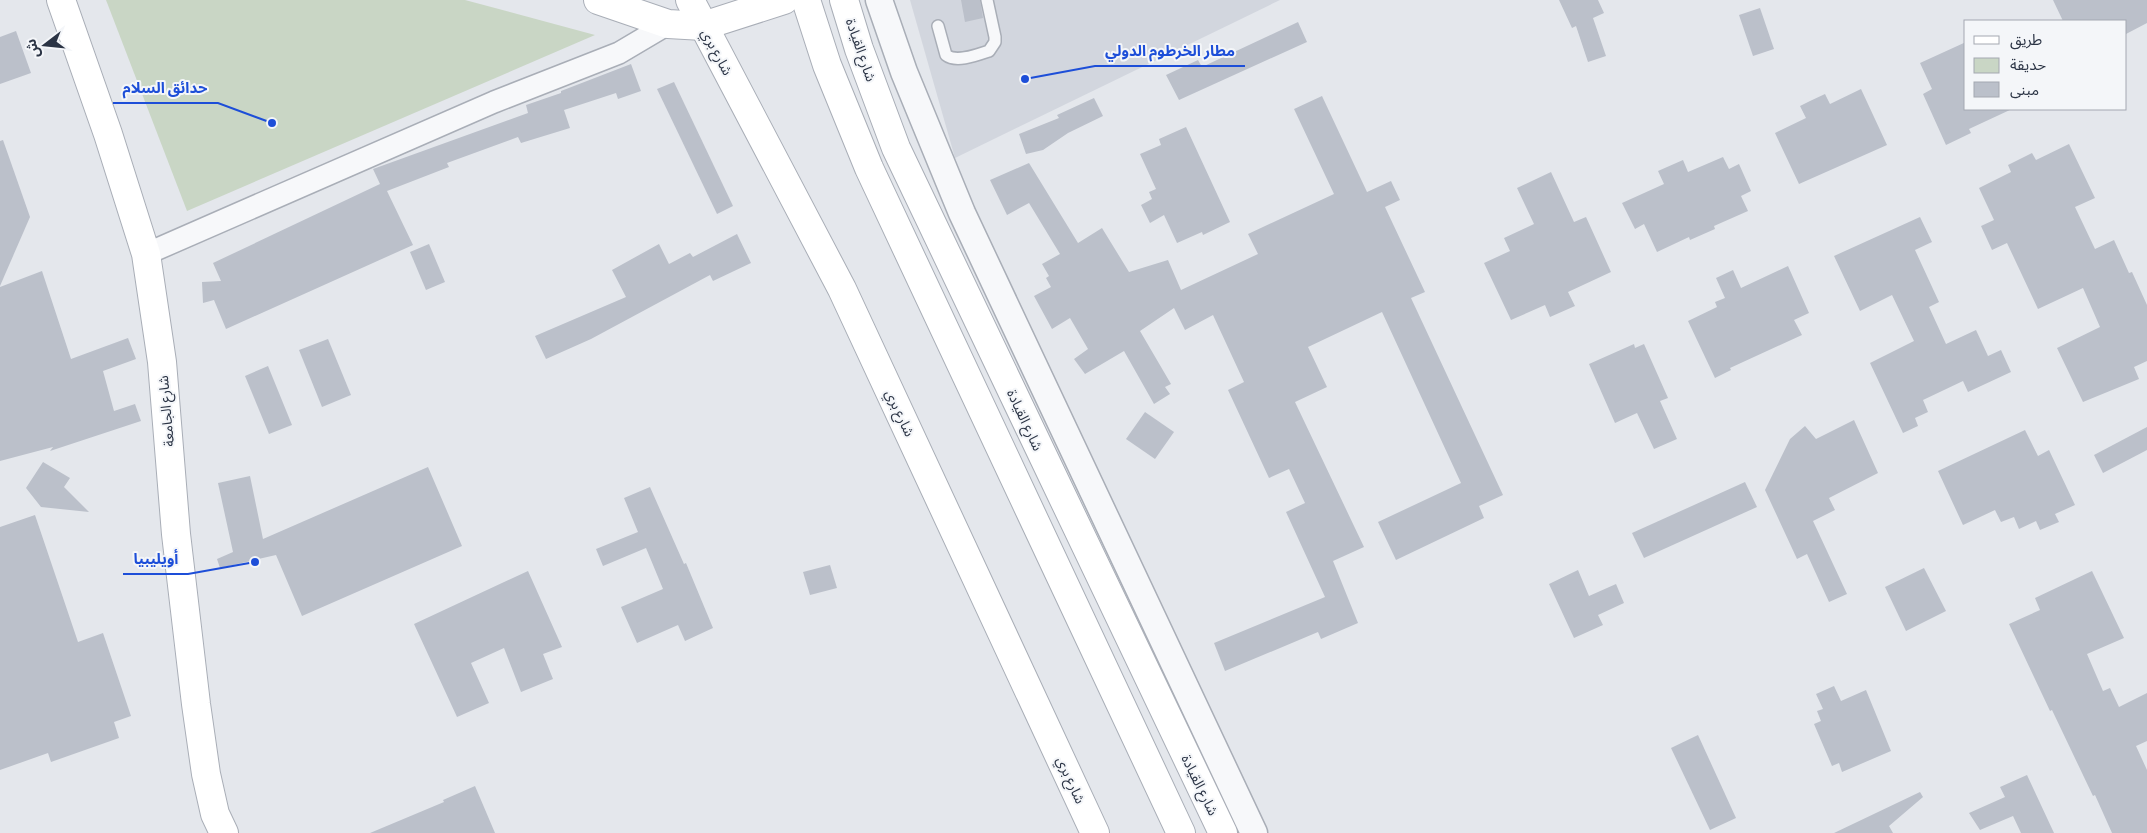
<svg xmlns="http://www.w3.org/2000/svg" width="2147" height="833" font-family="'Source Sans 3','Noto Sans Arabic',sans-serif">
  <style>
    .built { fill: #d2d6de }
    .green { fill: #c9d6c5 }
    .building { fill: #bbc0ca }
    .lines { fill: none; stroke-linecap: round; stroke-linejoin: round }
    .service-casing { stroke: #a9aeb7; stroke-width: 14 }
    .minor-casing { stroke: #a9aeb7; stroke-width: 24 }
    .tertiary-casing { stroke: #a9aeb7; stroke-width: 29 }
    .secondary-casing { stroke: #a9aeb7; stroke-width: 30 }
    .service { stroke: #f7f8fa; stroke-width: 11 }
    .minor { stroke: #f7f8fa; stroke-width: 21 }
    .tertiary { stroke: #f7f8fa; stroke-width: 26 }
    .secondary { stroke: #fff; stroke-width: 28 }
    .labels { text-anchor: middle; stroke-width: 4; stroke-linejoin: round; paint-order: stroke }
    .street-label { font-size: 14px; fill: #2b3445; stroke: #f4f6f9 }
    .leader { fill: none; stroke: #1d4ed8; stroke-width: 2 }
    .callout-dot { fill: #1d4ed8; stroke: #f4f6f9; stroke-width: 2 }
    .callout-label { font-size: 15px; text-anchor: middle; font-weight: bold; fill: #1d4ed8; stroke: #f4f6f9; stroke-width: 4; stroke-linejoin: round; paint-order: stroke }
  </style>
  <rect width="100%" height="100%" fill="#e4e7ec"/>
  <path class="built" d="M910 0H1280L955 158Z"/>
  <path class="green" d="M106 0H465L595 35 187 211Z"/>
  <g class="building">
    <path d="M961 0H980L983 18 965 22Z"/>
    <path d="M1559 0H1598L1604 13 1593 18 1606 56 1588 62 1576 26 1572 28Z"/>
    <path d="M2053 0H2147V23L2126 34V21H2063Z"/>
    <path d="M1760 8 1774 49 1753 56 1739 15Z"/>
    <path d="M1298 22 1307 42 1179 100 1166 75 1198 60 1202 67Z"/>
    <path d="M16 31 31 73 0 84V37Z"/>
    <path d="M1966 42V109H2012L1969 129 1971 133 1946 145 1923 94 1932 89 1920 63Z"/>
    <path d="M631 64 641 91 618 99 616 93 564 110 570 128 521 143 518 137 447 163 449 167 387 191 413 245 226 329 214 300 203 303 202 282 221 281 213 263 380 184 373 169 528 113 526 105 561 93V91Z"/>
    <path d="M674 82 733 206 717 214 657 89Z"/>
    <path d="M1861 89 1887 145 1799 184 1775 133 1806 118 1800 106 1810 101 1825 94 1830 104Z"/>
    <path d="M1322 96 1367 192 1391 181 1400 200 1385 207 1425 292 1411 298 1503 495 1479 506 1484 518 1396 560 1378 522 1461 483 1382 312 1308 347 1327 387 1295 402 1364 547 1333 561 1358 623 1321 639 1318 632 1225 671 1214 643 1325 597 1286 512 1305 503 1289 469 1269 478 1228 390 1244 382 1213 315 1185 330 1174 308 1140 331 1171 384 1165 387 1170 394 1154 404 1124 351 1085 374 1074 359 1088 349 1070 318 1052 329 1034 296 1051 287 1046 278 1049 276 1042 264 1060 254 1029 203 1007 215 990 180 1029 163 1078 243 1102 228 1129 272 1168 260 1181 290 1258 254 1248 234 1334 194 1294 109Z"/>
    <path d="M1094 98 1103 116 1068 133 1043 150 1026 154 1019 134 1059 118 1057 115Z"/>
    <path d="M1186 127 1230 222 1203 235 1202 232 1177 243 1164 215 1150 223 1141 205 1152 199 1149 192 1156 189 1140 154 1161 145 1159 139Z"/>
    <path d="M3 140 30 217 0 286V141Z"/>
    <path d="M2069 144 2095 198 2075 207 2095 249 2114 240 2129 273 2132 272 2147 305V361L2134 367 2139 379 2083 402 2057 348 2100 327 2083 288 2038 309 2007 243 1992 250 1981 226 1994 220 1979 188 2011 172 2008 165 2032 153 2036 160Z"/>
    <path d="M1723 157 1729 169 1739 164 1751 191 1741 196 1748 211 1714 226 1715 229 1690 240 1689 237 1657 252 1644 224 1635 229 1622 203 1664 184 1658 171 1683 160 1688 172Z"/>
    <path d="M1551 172 1574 222 1586 217 1611 272 1568 292 1575 306 1550 317 1545 305 1511 320 1484 263 1510 251 1504 238 1534 224 1517 188Z"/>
    <path d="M1920 217 1932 242 1915 250 1939 302 1929 307 1946 344 1976 330 1988 356 2001 350 2011 372 1968 392 1963 381 1923 400 1928 412 1915 418 1918 426 1903 433 1870 363 1914 341 1892 295 1860 311 1834 256Z"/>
    <path d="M737 234 751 263 713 281 710 275 591 339 546 359 535 336 626 297 612 270 659 244 669 264 690 253 693 257Z"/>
    <path d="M429 244 445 282 426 290 410 252Z"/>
    <path d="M1788 266 1809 313 1794 320 1802 335 1730 368 1731 370 1715 378 1688 321 1717 307 1715 302 1725 298 1716 278 1733 270 1741 288Z"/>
    <path d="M42 271 71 359 128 338 136 359 103 371 114 411 135 404 141 421 50 451 53 447 0 461V287Z"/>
    <path d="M328 339 351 395 322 407 299 350Z"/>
    <path d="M1634 344 1635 348 1644 344 1668 398 1660 401 1677 439 1654 449 1637 413 1615 423 1589 364Z"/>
    <path d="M268 366 292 425 269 434 245 376Z"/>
    <path d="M1145 412 1174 432 1155 459 1126 439Z"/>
    <path d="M1854 420 1878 473 1829 498 1835 510 1813 521 1847 594 1829 602 1807 554 1797 559 1765 490 1790 439 1805 426 1816 439Z"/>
    <path d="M2147 427V450L2103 473 2094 455Z"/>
    <path d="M2025 430 2038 456 2049 450 2075 505 2055 514 2059 522 2040 530 2036 521 2019 529 2014 517 2001 522 1995 510 1963 525 1938 471Z"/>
    <path d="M43 462 70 478 64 487 89 512 41 507 26 488Z"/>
    <path d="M428 467 462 546 302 616 276 555 220 568 217 559 233 552 218 483 250 476 263 539Z"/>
    <path d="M1745 482 1757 507 1644 558 1632 533Z"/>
    <path d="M650 487 684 564 686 563 713 628 685 641 678 625 637 643 621 607 663 589 646 548 603 566 596 549 638 532 624 498Z"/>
    <path d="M35 515 78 642 103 633 131 716 114 722 119 738 51 762 48 753 0 770V527Z"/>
    <path d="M830 565 837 588 810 595 803 572Z"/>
    <path d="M1924 568 1946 611 1906 631 1885 587Z"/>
    <path d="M1578 570 1589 596 1616 584 1624 603 1598 615 1603 625 1574 638 1549 584Z"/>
    <path d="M528 571 562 647 543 654 553 679 521 692 504 648 471 663 489 703 457 717 414 624Z"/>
    <path d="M2092 571 2124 638 2087 654 2103 691 2110 688 2119 707 2147 693V741L2136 746 2147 770V833H2112L2095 795 2093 796 2052 710 2050 711 2009 624 2040 610 2035 598Z"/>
    <path d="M1834 686 1841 701 1866 690 1891 751 1842 772 1839 763 1832 766 1814 724 1821 721 1817 711 1823 709 1816 694Z"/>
    <path d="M1698 735 1736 818 1710 830 1671 748Z"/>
    <path d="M2027 775 2054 833H2021L2013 816 1980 830 1969 813 2005 797 2000 787Z"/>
    <path d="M475 786 495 833H370L444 802 443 800Z"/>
    <path d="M1920 792 1923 797 1889 826 1893 833H1834Z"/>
  </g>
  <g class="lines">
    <g class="service-casing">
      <path id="service" d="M938 26 946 55C956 63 977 55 989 51L995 42V37L987 0"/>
    </g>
    <g class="minor-casing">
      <path id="minor" d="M146 254 494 102 619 53 668 24"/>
    </g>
    <g class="tertiary-casing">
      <path id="tertiary" d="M879 0 904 72 962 213 1254 833"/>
    </g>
    <g class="secondary-casing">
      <g id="secondary">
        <path d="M61 0 108 134 146 254 162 362 176 534 196 704 206 774 215 814 224 833"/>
        <path d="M598 0 668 24 703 26 784 0"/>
        <path d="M690 0 842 289 1095 833"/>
        <path d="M806 0 827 65 869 168 1181 833"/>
        <path d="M844 0 859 49 896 148 1223 833"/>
      </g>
    </g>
    <use href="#service" class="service"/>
    <use href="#minor" class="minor"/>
    <use href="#tertiary" class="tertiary"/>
    <use href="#secondary" class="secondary"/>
  </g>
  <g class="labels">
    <g class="street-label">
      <text transform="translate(861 50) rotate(71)" y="5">شارع القيادة</text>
      <text transform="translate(717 52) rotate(62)" y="5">شارع بري</text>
      <text transform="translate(166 411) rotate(-95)" y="5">شارع الجامعة</text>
      <text transform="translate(900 413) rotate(65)" y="5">شارع بري</text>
      <text transform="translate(1025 420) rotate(65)" y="5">شارع القيادة</text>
      <text transform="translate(1071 780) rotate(66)" y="5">شارع بري</text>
      <text transform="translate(1200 785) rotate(64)" y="5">شارع القيادة</text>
    </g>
  </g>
  <path class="leader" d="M1025 79L1095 66H1245M272 123L218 103H113M255 562L188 574H123"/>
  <g class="callout-dot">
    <circle cx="1025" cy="79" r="5"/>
    <circle cx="272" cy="123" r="5"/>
    <circle cx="255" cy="562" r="5"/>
  </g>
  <g class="callout-label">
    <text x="1170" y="56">مطار الخرطوم الدولي</text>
    <text x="165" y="93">حدائق السلام</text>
    <text x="156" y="564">أويليبيا</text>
  </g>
  <rect x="1964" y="20" width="162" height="90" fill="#f4f6f9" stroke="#a4a8b1"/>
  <rect x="1974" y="36" width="25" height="8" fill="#ffffff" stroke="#a4a8b1"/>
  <text x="2010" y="45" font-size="15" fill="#2b3445">طريق</text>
  <rect x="1974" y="58" width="25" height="15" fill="#c9d6c5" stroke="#a4a8b1"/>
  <text x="2010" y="70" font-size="15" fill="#2b3445">حديقة</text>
  <rect x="1974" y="82" width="25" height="15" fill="#bbc0ca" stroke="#a4a8b1"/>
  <text x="2010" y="95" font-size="15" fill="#2b3445">مبنى</text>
  <g transform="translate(45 45) rotate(254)" stroke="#f4f6f9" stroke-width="4" paint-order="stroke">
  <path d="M0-4L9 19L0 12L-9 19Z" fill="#2b3445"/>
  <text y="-8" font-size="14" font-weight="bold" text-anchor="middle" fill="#2b3445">ش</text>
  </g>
</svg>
